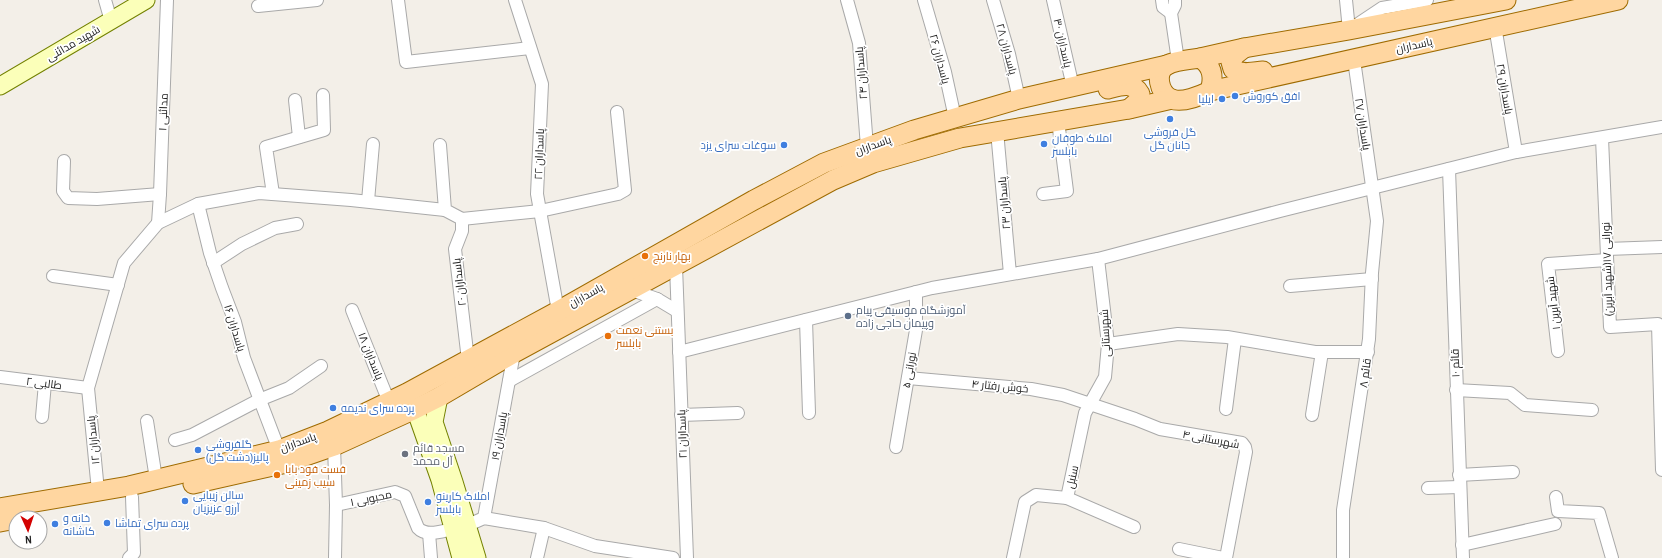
<svg xmlns="http://www.w3.org/2000/svg" width="1662" height="558" font-family="'Archivo Narrow',Cairo,sans-serif">
  <style>
    .lines { fill: none; stroke-linecap: round; stroke-linejoin: round }
    .street-casing { stroke: #a9a9a9; stroke-width: 14 }
    .secondary-casing { stroke: #738100; stroke-width: 19 }
    .primary-casing { stroke: #9f6b00; stroke-width: 21 }
    .street { stroke: #fff; stroke-width: 12 }
    .secondary { stroke: #fbffb9; stroke-width: 17 }
    .primary { stroke: #ffd6a0; stroke-width: 19 }
    .shop-dot { fill: #3f7fe0; stroke: #fff; stroke-width: 1.5 }
    .food-dot { fill: #e8710a; stroke: #fff; stroke-width: 1.5 }
    .service-dot { fill: #5c6f8a; stroke: #fff; stroke-width: 1.5 }
    .worship-dot { fill: #6b7280; stroke: #fff; stroke-width: 1.5 }
    .labels { text-anchor: middle; stroke-width: 3.5; stroke-linejoin: round; paint-order: stroke }
    .street-label { font-size: 11px; fill: #222; stroke: #fff }
    .shop-label { font-size: 11px; fill: #366cbe; stroke: #fff; text-anchor: start }
    .food-label { font-size: 11px; fill: #c56008; stroke: #fff; text-anchor: start }
    .service-label { font-size: 11px; fill: #4e5e75; stroke: #fff; text-anchor: start }
    .worship-label { font-size: 11px; fill: #5b616d; stroke: #fff; text-anchor: start }
  </style>
  <rect width="100%" height="100%" fill="#f3efe8"/>
  <g class="lines">
    <g class="street-casing">
      <g id="street">
        <path d="M105 0 111 21"/>
        <path d="M398 0 406 62 530 48"/>
        <path d="M515 0 542 84 537 194 558 311"/>
        <path d="M847 0 859 43 867 147"/>
        <path d="M924 0 945 72 955 118"/>
        <path d="M993 0 1009 54 1019 99"/>
        <path d="M1053 0 1073 87"/>
        <path d="M1162 0 1163 7 1171 13"/>
        <path d="M1175 0V5L1171 13 1178 61"/>
        <path d="M1346 0 1349 30 1382 8 1427 0"/>
        <path d="M258 6 317 0"/>
        <path d="M1495 26 1516 152"/>
        <path d="M295 100 299 137"/>
        <path d="M997 131 1010 274"/>
        <path d="M1602 138 1610 327 1658 324 1662 470"/>
        <path d="M440 145 445 210 462 219V231L455 249 468 360"/>
        <path d="M64 161 63 191 68 198 97 199 160 194"/>
        <path d="M1449 169 1463 558"/>
        <path d="M273 194 266 147 324 130 323 95"/>
        <path d="M1043 194 1067 191 1058 121"/>
        <path d="M368 201 373 144"/>
        <path d="M198 204 210 253 222 288 235 322 244 358 279 450"/>
        <path d="M462 219 540 211 618 194 625 190 617 112"/>
        <path d="M158 223 160 194 167 0"/>
        <path d="M1607 249 1662 247"/>
        <path d="M213 263 242 244 275 228 297 224"/>
        <path d="M676 266 687 558"/>
        <path d="M53 276 118 285"/>
        <path d="M1290 286 1372 279"/>
        <path d="M632 290 657 299 677 311"/>
        <path d="M352 310 391 407"/>
        <path d="M806 320 809 413"/>
        <path d="M1108 344 1178 334 1227 337 1315 352H1368"/>
        <path d="M1558 351 1548 264 1607 260"/>
        <path d="M679 352 932 288 1098 259 1280 211 1516 152 1662 127"/>
        <path d="M0 377 88 388"/>
        <path d="M908 378 1031 389 1063 395 1135 419 1160 429 1242 443 1245 447 1246 452 1226 558"/>
        <path d="M509 381 657 299"/>
        <path d="M1456 390 1510 393 1525 405 1592 410"/>
        <path d="M1226 409 1235 339"/>
        <path d="M681 415 738 413"/>
        <path d="M1312 415 1322 352"/>
        <path d="M42 417 45 383"/>
        <path d="M147 421 156 479"/>
        <path d="M175 440 192 435 259 400 289 388 321 366"/>
        <path d="M334 446 336 505 335 558"/>
        <path d="M896 447 916 330V292"/>
        <path d="M1459 475 1513 472"/>
        <path d="M1428 488 1459 487"/>
        <path d="M98 491 88 388 124 263 158 223 198 204 259 193 351 200 445 210"/>
        <path d="M1556 497 1558 511 1599 513 1612 558"/>
        <path d="M1067 498 1134 527"/>
        <path d="M336 505 395 492 405 496 418 528C426 537 442 531 453 529"/>
        <path d="M484 518 514 353"/>
        <path d="M468 525 484 518 544 528 595 546 673 558"/>
        <path d="M429 533 431 558"/>
        <path d="M1462 545 1555 524"/>
        <path d="M1179 549 1223 558"/>
        <path d="M129 558 134 553 132 497"/>
        <path d="M537 558 544 528"/>
        <path d="M1013 558 1025 502 1036 495 1067 498 1085 413 1105 377 1108 344 1098 259"/>
        <path d="M1343 558V510L1369 339 1372 273 1377 221 1354 60"/>
      </g>
    </g>
    <g class="secondary-casing">
      <g id="secondary">
        <path d="M0 86 146 0"/>
        <path d="M439 397 434 422 454 482 477 558"/>
        <path d="M415 409 440 480 461 558"/>
      </g>
    </g>
    <g class="primary-casing">
      <g id="primary">
        <path d="M1244 48 1235 55 1231 62 1233 69C1242 75 1252 72 1263 71"/>
        <path d="M1200 58 1244 48 1349 30 1506 0"/>
        <path d="M1200 58C1213 66 1214 78 1210 91 1200 96 1182 103 1171 99 1159 93 1154 72 1167 65 1177 60 1189 60 1200 58Z"/>
        <path d="M1108 89C1120 86 1133 81 1140 94L1138 101 1129 109"/>
        <path d="M1210 91 1618 0"/>
        <path d="M193 484 282 464 334 446 415 409 439 397 514 353 833 180 873 163 960 138 1129 109 1172 99"/>
        <path d="M0 508 129 486 279 450 328 431 407 393 558 311 754 200 824 163 914 130 1019 99 1167 65"/>
        <path d="M0 522 16 519"/>
      </g>
    </g>
    <use href="#street" class="street"/>
    <use href="#secondary" class="secondary"/>
    <use href="#primary" class="primary"/>
  </g>
  <g class="shop-dot">
    <circle cx="1235" cy="96" r="4"/>
    <circle cx="1222" cy="99" r="4"/>
    <circle cx="1170" cy="119" r="4"/>
    <circle cx="1044" cy="144" r="4"/>
    <circle cx="784" cy="145" r="4"/>
    <circle cx="333" cy="408" r="4"/>
    <circle cx="198" cy="450" r="4"/>
    <circle cx="185" cy="501" r="4"/>
    <circle cx="428" cy="502" r="4"/>
    <circle cx="107" cy="523" r="4"/>
    <circle cx="55" cy="524" r="4"/>
  </g>
  <g class="food-dot">
    <circle cx="645" cy="256" r="4"/>
    <circle cx="608" cy="336" r="4"/>
    <circle cx="277" cy="475" r="4"/>
  </g>
  <circle class="service-dot" cx="848" cy="316" r="4"/>
  <circle class="worship-dot" cx="405" cy="454" r="4"/>
  <g class="labels">
    <g class="street-label">
      <text transform="translate(73 43) rotate(-30)" y="4">شهید مدائنی</text>
      <text transform="translate(1063 43) rotate(77)" y="4">پاسداران ۳۰</text>
      <text transform="translate(1414 45) rotate(-13)" y="4">پاسداران</text>
      <text transform="translate(1007 49) rotate(75)" y="4">پاسداران ۲۸</text>
      <text transform="translate(940 59) rotate(75)" y="4">پاسداران ۲۶</text>
      <text transform="translate(861 73) rotate(-95)" y="4">پاسداران ۲۴</text>
      <text transform="translate(1505 89) rotate(80)" y="4">پاسداران ۲۹</text>
      <text transform="translate(163 112) rotate(-88)" y="4">مدائنی ۱</text>
      <text transform="translate(1363 124) rotate(81)" y="4">پاسداران ۲۷</text>
      <text transform="translate(873 145) rotate(-20)" y="4">پاسداران</text>
      <text transform="translate(539 154) rotate(-88)" y="4">پاسداران ۲۲</text>
      <text transform="translate(1004 203) rotate(-95)" y="4">پاسداران ۲۳</text>
      <text transform="translate(1607 269) rotate(-92)" y="4">نورانی ۱۷(شهید آبرین)</text>
      <text transform="translate(459 282) rotate(-97)" y="4">پاسداران ۲۰</text>
      <text transform="translate(586 295) rotate(-29)" y="4">پاسداران</text>
      <text transform="translate(1553 303) rotate(-97)" y="4">شهید آبرین ۱</text>
      <text transform="translate(235 328) rotate(73)" y="4">پاسداران ۱۶</text>
      <text transform="translate(1105 333) rotate(-93)" y="4">شهرستانی</text>
      <text transform="translate(371 356) rotate(68)" y="4">پاسداران ۱۸</text>
      <text transform="translate(1455 363) rotate(-92)" y="4">قائم ۱۰</text>
      <text transform="translate(909 370) rotate(-80)" y="4">نورانی ۵</text>
      <text transform="translate(1365 373) rotate(-82)" y="4">قائم ۸</text>
      <text transform="translate(44 383) rotate(7)" y="4">طالبی ۲</text>
      <text transform="translate(1000 386) rotate(5)" y="4">خوش رفتار ۴</text>
      <text transform="translate(682 434) rotate(-92)" y="4">پاسداران ۲۱</text>
      <text transform="translate(499 436) rotate(-80)" y="4">پاسداران ۱۹</text>
      <text transform="translate(1211 439) rotate(11)" y="4">شهرستانی ۴</text>
      <text transform="translate(93 440) rotate(-96)" y="4">پاسداران ۱۲</text>
      <text transform="translate(298 442) rotate(-20)" y="4">پاسداران</text>
      <text transform="translate(1072 477) rotate(-78)" y="4">سنبل</text>
      <text transform="translate(371 498) rotate(-12)" y="4">محبوبی ۱</text>
    </g>
    <g class="shop-label">
      <text x="1243" y="100">افق کوروش</text>
      <text x="1214" y="103" text-anchor="end">ایلیا</text>
      <text x="1170" y="136" text-anchor="middle">گل فروشی<tspan x="1170" dy="13">جانان گل</tspan></text>
      <text x="1052" y="142">املاک طوفان<tspan x="1052" dy="13">بابلسر</tspan></text>
      <text x="776" y="149" text-anchor="end">سوغات سرای یزد</text>
      <text x="341" y="412">پرده سرای ندیمه</text>
      <text x="206" y="448">گلفروشی<tspan x="206" dy="13">پالیز(دشت گل)</tspan></text>
      <text x="193" y="499">سالن زیبایی<tspan x="193" dy="13">آرزو عزیزیان</tspan></text>
      <text x="436" y="500">املاک کارینو<tspan x="436" dy="13">بابلسر</tspan></text>
      <text x="63" y="522">خانه و<tspan x="63" dy="13">کاشانه</tspan></text>
      <text x="115" y="527">پرده سرای تماشا</text>
    </g>
    <g class="food-label">
      <text x="653" y="260">بهار نارنج</text>
      <text x="616" y="334">بستنی نعمت<tspan x="616" dy="13">بابلسر</tspan></text>
      <text x="285" y="473">فست فود بابا<tspan x="285" dy="13">سیب زمینی</tspan></text>
    </g>
    <g class="service-label">
      <text x="856" y="314">آموزشگاه موسیقی پیام<tspan x="856" dy="13">وپیمان حاجی زاده</tspan></text>
    </g>
    <g class="worship-label">
      <text x="413" y="452">مسجد قائم<tspan x="413" dy="13">آل محمد</tspan></text>
    </g>
  </g>
  <g transform="translate(28 530) rotate(177)"><circle r="19" fill="#ffffff" stroke="#a7a7a7"/>
  <path d="M0-3L7 15L0 10L-7 15Z" fill="#d30100"/>
  <text y="-6" font-size="11" font-weight="bold" text-anchor="middle" fill="#222222">N</text>
  </g>
</svg>
